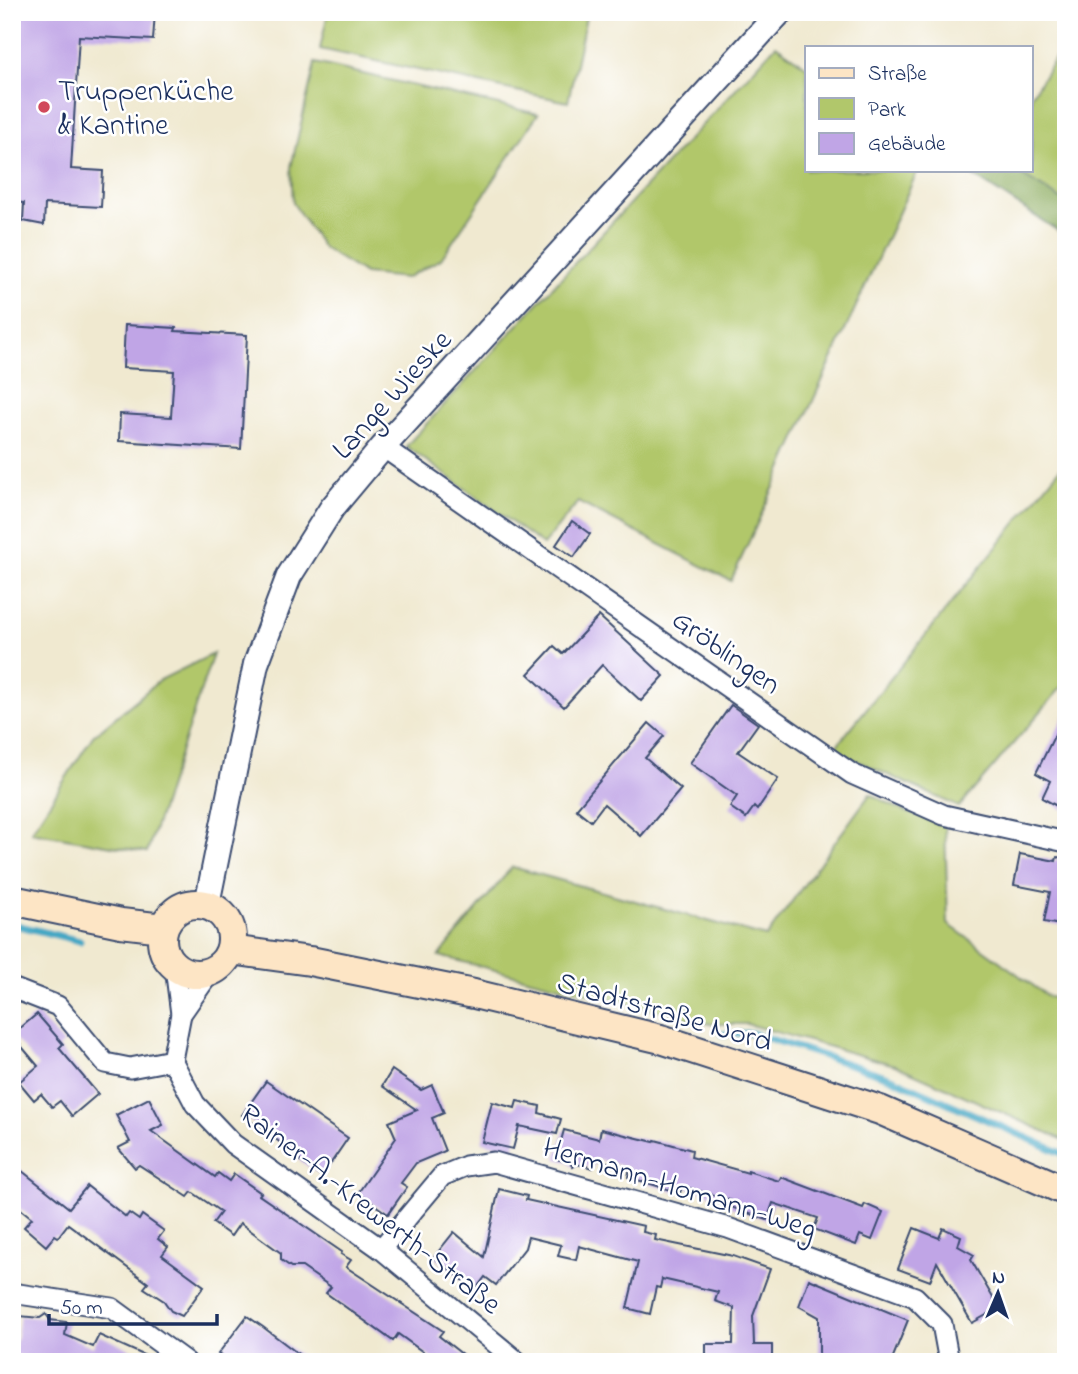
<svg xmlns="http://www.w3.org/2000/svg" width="1078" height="1374" font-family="'Indie Flower',sans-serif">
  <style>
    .green { fill: #b1c76b; stroke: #667b64; stroke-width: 2 }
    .forest { fill: #8cac5f; stroke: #546e5e; stroke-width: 2 }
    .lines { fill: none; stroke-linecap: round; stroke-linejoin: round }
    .stream { stroke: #44a7c4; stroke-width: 7 }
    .building { fill: #c0a5e6 }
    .minor-casing { stroke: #3b4b6f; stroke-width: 23 }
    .tertiary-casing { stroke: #3b4b6f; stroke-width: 28 }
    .secondary-casing { stroke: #3b4b6f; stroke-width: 32 }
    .minor { stroke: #fff; stroke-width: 19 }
    .tertiary { stroke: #fff; stroke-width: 24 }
    .secondary { stroke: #fde5c5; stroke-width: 28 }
    .poi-dot { fill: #d1495b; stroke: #fff; stroke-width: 2.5 }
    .labels { text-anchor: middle; stroke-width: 5; stroke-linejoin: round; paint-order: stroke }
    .poi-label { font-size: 30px; fill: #1b2f5e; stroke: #fff; text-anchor: start }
    .street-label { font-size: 30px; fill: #1b2f5e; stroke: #fff }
  </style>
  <rect width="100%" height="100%" fill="#fff"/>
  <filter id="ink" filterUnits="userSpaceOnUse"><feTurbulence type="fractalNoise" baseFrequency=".0143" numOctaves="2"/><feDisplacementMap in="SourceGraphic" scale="14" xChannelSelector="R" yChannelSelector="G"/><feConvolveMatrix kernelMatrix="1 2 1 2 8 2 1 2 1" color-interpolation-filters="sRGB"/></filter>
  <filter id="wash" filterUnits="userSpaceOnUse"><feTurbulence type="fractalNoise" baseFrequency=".00686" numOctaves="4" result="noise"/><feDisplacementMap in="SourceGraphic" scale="28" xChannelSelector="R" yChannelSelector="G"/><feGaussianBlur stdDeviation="1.57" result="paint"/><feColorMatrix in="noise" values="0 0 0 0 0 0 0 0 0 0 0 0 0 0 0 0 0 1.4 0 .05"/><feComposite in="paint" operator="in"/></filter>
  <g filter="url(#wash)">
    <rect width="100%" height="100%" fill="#f0e9d0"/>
    <g class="green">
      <path d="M328 12H587L568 102 320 49Z"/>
      <path d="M1066 42V202L1013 170H1031V96Z"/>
      <path d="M776 45 807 67V170H918L731 581 578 502 543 545 406 446Z"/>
      <path d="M315 63 538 114 441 259 406 278 365 274 323 248 293 203 291 167Z"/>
      <path d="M1066 461V682L959 807 833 750Z"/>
      <path d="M213 654 147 852 31 832 93 736 160 680Z"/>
      <path d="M870 794 906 812 945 824 948 924 1049 997 1066 1000V1141L895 1065 747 1024H710L439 956 512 867 766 937Z"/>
    </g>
    <path class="forest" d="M964 170H1013L1066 202V236Z"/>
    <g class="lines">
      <g class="stream">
        <path d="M12 924 80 941"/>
        <path d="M722 1034 752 1033 889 1077 1066 1155"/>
      </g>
    </g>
    <g id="blocks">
      <g class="building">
        <path d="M19 12H155L153 40 79 36 71 169 103 171 101 207 45 204 44 225 23 221 24 203 12 202V126Z"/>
        <path d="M125 325 176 328 175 331 247 335 241 449 119 441 120 414 171 417 174 371 123 368Z"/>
        <path d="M572 521 590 534 574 557 556 545Z"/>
        <path d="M599 616 664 676 641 701 602 665 564 707 528 674 554 646 563 654Z"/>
        <path d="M731 705 758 724 738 752 778 779 757 810 754 807 746 818 730 807 737 796 690 763Z"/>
        <path d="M1066 712V811L1042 798 1050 781 1036 773Z"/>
        <path d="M649 723 664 736 645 758 681 789 641 836 604 804 591 821 576 809Z"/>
        <path d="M1020 854 1056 861 1057 857 1066 858V926L1044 922 1050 892 1014 885Z"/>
        <path d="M37 1014 63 1044 59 1048 98 1094 72 1116 60 1101 52 1107 41 1094 34 1100 19 1082 38 1066 12 1035Z"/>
        <path d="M392 1070 421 1090 432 1085 444 1113 432 1118 445 1151 416 1163 401 1183 407 1187 388 1214 358 1193 396 1138 389 1122 417 1110 382 1086Z"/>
        <path d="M266 1081 348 1138 322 1176 290 1154 292 1151 242 1115Z"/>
        <path d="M149 1098 163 1125 151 1131 215 1177 218 1173 229 1181 234 1174 261 1193 259 1195 342 1252 341 1254 351 1260 346 1267 443 1331 439 1336 472 1362H437L398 1334 393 1341 326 1293 331 1287 302 1267H291L281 1260V1253L240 1223 231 1236 213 1223 221 1212 192 1192 188 1197 139 1165 135 1168 118 1148 130 1142 116 1115Z"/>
        <path d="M517 1101 540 1106 539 1113 561 1119 557 1134 519 1126 513 1149 482 1142 492 1102 515 1108Z"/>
        <path d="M601 1129 654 1142 655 1140 692 1150 691 1157 748 1173V1171L779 1181 781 1177 863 1208 865 1204 883 1212 872 1240 860 1235 856 1245 814 1229 818 1218 773 1203 767 1220 728 1206 730 1200 682 1186 680 1193 628 1177 630 1168 595 1159 593 1168 577 1164 573 1167 569 1162 556 1159 564 1130 599 1139Z"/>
        <path d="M12 1163 69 1208 87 1186 126 1217 129 1213 139 1220 142 1215 164 1231 158 1239 168 1247 162 1255 204 1286 182 1316 171 1311 164 1301 144 1288 148 1283 68 1224 58 1237 55 1235 46 1246 24 1227 32 1218 12 1202Z"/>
        <path d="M499 1189 527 1196 526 1200 644 1226 643 1232 656 1235 655 1240 733 1256 770 1269 753 1316 754 1345H772V1360L706 1362V1344H733L734 1308 715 1301 718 1292 662 1279 660 1288 656 1287 650 1314 627 1308 638 1262 579 1246 576 1260 558 1256 561 1245 528 1237 525 1248 496 1285 485 1277 475 1290 434 1257 454 1232 484 1257Z"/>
        <path d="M914 1228 939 1238 943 1228 961 1236 958 1246 974 1255 971 1260 999 1308 972 1323 937 1262 930 1281 898 1269Z"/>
        <path d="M809 1279 908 1320 891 1362H819V1317L799 1306Z"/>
        <path d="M46 1314 50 1320 67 1322 65 1335 93 1347 99 1335 159 1362H65L14 1355 20 1316 40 1318Z"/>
        <path d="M247 1316 263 1327 309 1362H229L218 1354Z"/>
      </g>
    </g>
  </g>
  <g filter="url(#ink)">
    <use href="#blocks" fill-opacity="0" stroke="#3b4b6f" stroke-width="2"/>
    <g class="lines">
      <g class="minor-casing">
        <g id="minor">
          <path d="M383 447 852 774 944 815 1066 842"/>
          <path d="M175 967 181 1014 172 1060 195 1104 233 1144 381 1249 518 1362"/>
          <path d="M12 988 58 1006 105 1063 130 1068 172 1060"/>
          <path d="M181 1014 211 971"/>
          <path d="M381 1249 442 1176 466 1166 494 1162 728 1228 915 1297 942 1324 949 1362"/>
          <path d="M12 1293 112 1308 186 1362"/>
        </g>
      </g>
      <g class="tertiary-casing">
        <path id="tertiary" d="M207 904 256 664 289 576 332 508 383 447 780 12"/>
      </g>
      <g class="secondary-casing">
        <g id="secondary">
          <path d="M12 900 121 923 163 928"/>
          <circle cx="197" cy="939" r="35"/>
          <path d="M231 950 310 961 474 994 661 1039 880 1110 1066 1191"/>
        </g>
      </g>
      <use href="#minor" class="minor"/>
      <use href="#tertiary" class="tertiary"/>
      <use href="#secondary" class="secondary"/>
    </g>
  </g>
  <circle class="poi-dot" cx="44" cy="107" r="7"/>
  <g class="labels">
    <g class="poi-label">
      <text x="58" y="100">Truppenküche<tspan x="58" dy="34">&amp; Kantine</tspan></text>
    </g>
    <g class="street-label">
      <text transform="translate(391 394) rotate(-48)" y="10">Lange Wieske</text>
      <text transform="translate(727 651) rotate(35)" y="10">Gröblingen</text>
      <text transform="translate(665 1011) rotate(16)" y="10">Stadtstraße Nord</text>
      <text transform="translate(680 1187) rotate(17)" y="10">Hermann-Homann-Weg</text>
      <text transform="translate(371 1208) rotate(38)" y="10">Rainer-A.-Krewerth-Straße</text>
    </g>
  </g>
  <rect width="1078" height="1374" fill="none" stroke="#fff" stroke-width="42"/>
  <rect x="805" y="46" width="228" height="126" fill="#ffffff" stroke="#a4acbf" stroke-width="2"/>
  <rect x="819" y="68" width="35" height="10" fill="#fde5c5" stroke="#a4acbf" stroke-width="2"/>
  <text x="868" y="80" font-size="21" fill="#1b2f5e">Straße</text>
  <rect x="819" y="98" width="35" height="21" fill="#b1c76b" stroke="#a4acbf" stroke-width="2"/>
  <text x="868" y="116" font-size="21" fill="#1b2f5e">Park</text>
  <rect x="819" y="133" width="35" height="21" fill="#c0a5e6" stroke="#a4acbf" stroke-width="2"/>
  <text x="868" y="150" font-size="21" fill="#1b2f5e">Gebäude</text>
  <g transform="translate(998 1293) rotate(2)" stroke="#ffffff" stroke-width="5" paint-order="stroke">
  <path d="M0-5L12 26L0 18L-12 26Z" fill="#1b2f5e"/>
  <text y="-10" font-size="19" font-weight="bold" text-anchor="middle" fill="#1b2f5e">N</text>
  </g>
  <path d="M49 1314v10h168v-10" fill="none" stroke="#1b2f5e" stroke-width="3.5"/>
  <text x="60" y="1314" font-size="21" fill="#1b2f5e" stroke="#ffffff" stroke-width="5" paint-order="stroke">50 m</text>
</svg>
